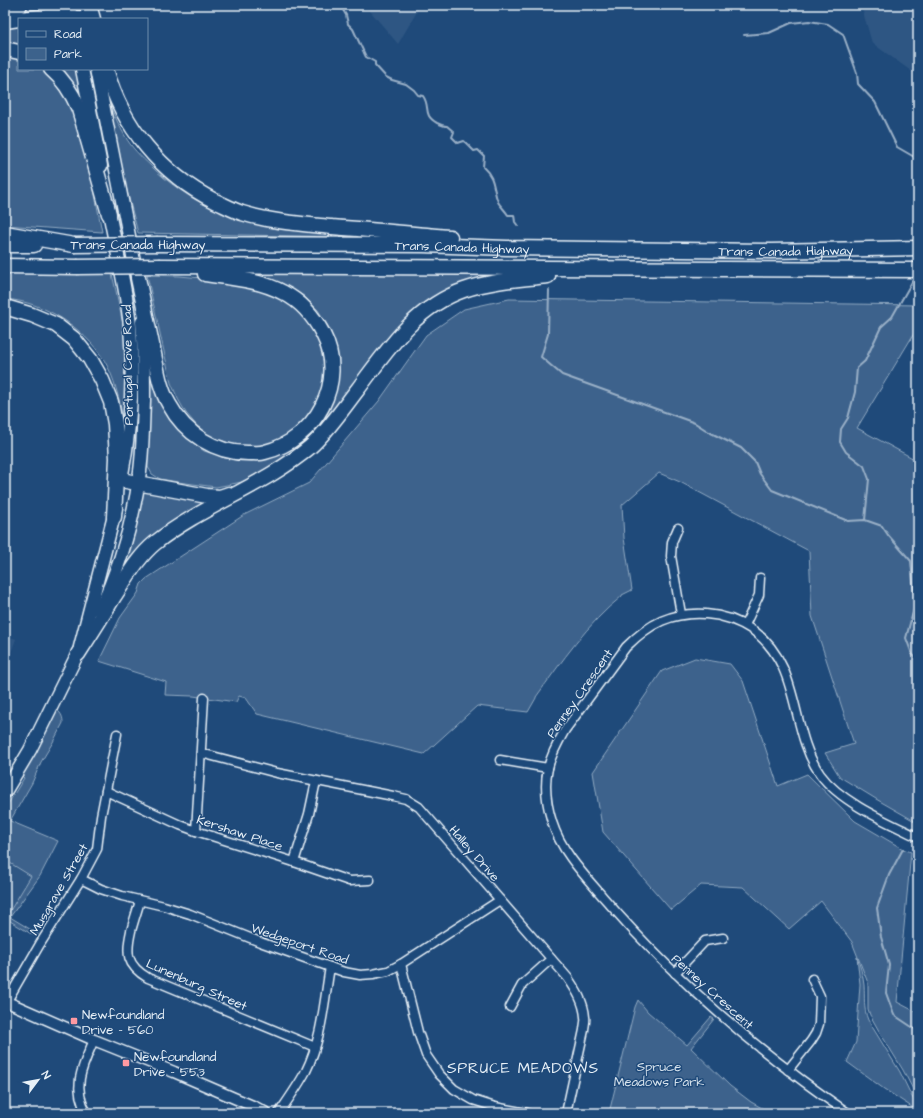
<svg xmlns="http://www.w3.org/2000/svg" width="923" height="1118" font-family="'Architects Daughter',sans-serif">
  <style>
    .built { fill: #2e5683 }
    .green { fill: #3c628c; stroke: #92aac2 }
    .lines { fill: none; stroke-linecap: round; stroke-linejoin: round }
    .stream { stroke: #9ab0c7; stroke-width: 2 }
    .minor-casing { stroke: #e8f1f8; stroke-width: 11 }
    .tertiary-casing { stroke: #e8f1f8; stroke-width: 13 }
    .primary-casing { stroke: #e8f1f8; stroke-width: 15 }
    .motorway-casing { stroke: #e8f1f8; stroke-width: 17 }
    .minor { stroke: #1f4a7a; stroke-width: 8 }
    .tertiary { stroke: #1f4a7a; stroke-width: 10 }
    .primary { stroke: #1f4a7a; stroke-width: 12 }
    .motorway { stroke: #1f4a7a; stroke-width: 14 }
    .motorway-bridge-casing { stroke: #e8f1f8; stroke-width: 17; stroke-linecap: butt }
    .motorway-bridge { stroke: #1f4a7a; stroke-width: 14 }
    .poi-dot { fill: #ff9aa2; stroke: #1f4a7a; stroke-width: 1.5 }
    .labels { text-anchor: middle; stroke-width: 3; stroke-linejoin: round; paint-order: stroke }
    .street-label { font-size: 13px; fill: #e8f1f8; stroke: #1f4a7a }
    .poi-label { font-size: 13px; fill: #e8f1f8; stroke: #1f4a7a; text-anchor: start }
    .park-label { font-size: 13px; fill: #d7e3ed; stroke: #1f4a7a }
    .quarter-label { font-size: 15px; letter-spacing: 1px; fill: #e8f1f8; stroke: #1f4a7a }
  </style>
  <rect width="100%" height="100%" fill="#1f4a7a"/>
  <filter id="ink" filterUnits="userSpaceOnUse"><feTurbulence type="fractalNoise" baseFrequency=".025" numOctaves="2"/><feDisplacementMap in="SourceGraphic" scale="8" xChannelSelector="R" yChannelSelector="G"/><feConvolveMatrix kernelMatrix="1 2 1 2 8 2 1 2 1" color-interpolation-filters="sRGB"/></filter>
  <g filter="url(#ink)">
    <g class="built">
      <path d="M365 5H421L398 44Z"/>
      <path d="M861 5H918V76L872 43Z"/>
      <path d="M5 635 16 639 5 669Z"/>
      <path d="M5 854 40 876 5 925Z"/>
    </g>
    <g class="green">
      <path d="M27 5H63L64 10 10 17Z"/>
      <path d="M19 24V45L11 42H5V27Z"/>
      <path d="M5 52 19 55V69H47L72 103 85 142 102 232 5 225Z"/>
      <path d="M61 69H76L82 97 80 100 77 92 63 71Z"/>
      <path d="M103 89C110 105 116 121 125 136 131 147 141 157 151 166 167 182 190 198 211 208 253 226 305 231 351 237L138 233 119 160Z"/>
      <path d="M238 272 397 273 453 275 500 276 434 297 408 316 396 329 321 430 287 458 242 482 216 487 178 482 160 479 152 474 148 467V441L150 412 151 350 160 400 172 423 186 437 204 451 232 459 252 461 271 456 290 447 337 382 338 362 335 343 328 326 318 310 304 296 282 283Z"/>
      <path d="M5 273 35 274H112C117 295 122 317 125 338 128 365 126 393 123 419 119 399 115 378 104 360 83 327 45 302 5 299Z"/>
      <path d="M147 275 179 276 237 281 268 289 307 314 323 343 325 376 322 391 307 422 281 440 263 446 235 445 209 436 198 427 186 413 178 399 171 383Z"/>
      <path d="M509 299 918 305V327L857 428 918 461V823L876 799 840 777 825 753 854 744 812 616 809 551 680 482 659 473 622 505 624 538 632 590 622 595V596C587 624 562 661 536 697V698L528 712 477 706 424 754 257 714 246 698 239 696 236 702 193 696 165 695 166 682 99 661 120 618 138 593 141 584 146 579 244 515 309 483 379 401 426 335 464 309Z"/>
      <path d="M143 488 217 501 185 517 112 592Z"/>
      <path d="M695 658 730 664 743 681 778 786 807 774 855 821 903 849 911 852 897 1002 918 1013V1099L903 1070 879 1031 870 1015 868 1009V983L852 942 821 901 789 929 743 887 701 885 671 910 603 832 593 772 662 671Z"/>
      <path d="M57 710C62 714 63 718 63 723L53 742 41 762 32 783 10 821 58 841 40 876 10 917 38 934 37 935H33L10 921 7 916 8 914 31 876 5 860V809L24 778 22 776Z"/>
      <path d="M857 957C860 966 863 975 864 985 865 997 863 1008 868 1020L900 1072 912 1097 918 1106V1111L884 1089 847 1062 856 1042 860 984Z"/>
      <path d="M638 1000 648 1012 687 1045 711 1017 714 1019 691 1048 730 1086 751 1102 771 1113H609L635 1007Z"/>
    </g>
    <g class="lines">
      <g class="stream">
        <path d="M340 5 346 15 348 24 353 29 366 57 375 62V65L386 77 392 80 406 84 414 90 418 95 423 96C431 107 422 115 437 123 441 125 443 126 447 126L454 132 452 137 458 143 464 141 474 151 478 150 484 156 483 167C496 179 492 187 498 202 501 207 505 210 508 215H514L515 222 518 226"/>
        <path d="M744 35 769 33 791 23 809 21 828 24 843 34 857 73 858 84 875 102 897 147 916 158 918 164"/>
        <path d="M549 290 548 334 541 357 562 375 695 423 709 432 741 448 755 462 760 474 772 490 848 521 865 520 882 526 888 535 911 561 915 605 906 638 912 654 916 658 918 667"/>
        <path d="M865 520 869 479 864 466 846 452 840 442 841 429 848 418 855 392 857 368 865 361 881 327 892 317 913 280"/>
        <path d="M914 821 918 811"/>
        <path d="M903 849 889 875 877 908 881 937 889 965 886 993 894 1015 918 1031"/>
      </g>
      <g class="minor-casing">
        <g id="minor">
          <path d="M678 528 672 542 671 556 681 614"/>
          <path d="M745 625 759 595 760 578"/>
          <path d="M201 753 277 773 393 796 406 799 419 807 568 978C576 990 584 1002 585 1017 586 1021 584 1026 584 1030L566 1113"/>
          <path d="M500 760 548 768"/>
          <path d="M106 791 180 825 196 831 294 862 349 881 370 880"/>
          <path d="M196 831 204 698"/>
          <path d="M294 862 309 814 316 781"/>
          <path d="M81 879 101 889 122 896 164 906 190 914 260 942 344 972 360 975 373 974 388 971 401 964 500 900"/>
          <path d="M140 901C137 911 134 920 131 931 126 953 126 965 148 978L315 1047"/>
          <path d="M401 964 418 1032 426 1055 439 1074 454 1089 473 1100 495 1107 527 1113"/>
          <path d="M675 973 705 941 723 938"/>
          <path d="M7 1001 40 944 81 879 97 849 101 816 117 734"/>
          <path d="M510 1007 522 985 551 959"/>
          <path d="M788 1070 811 1041 816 1033 819 1024 820 996 812 979"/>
          <path d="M87 1113C71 1087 83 1065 94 1040"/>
          <path d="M279 1113C288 1100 298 1086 306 1071 322 1039 324 1002 330 967"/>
          <path d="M848 1113C757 1051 675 980 603 897 584 875 561 851 552 822 547 806 544 786 548 768 551 755 558 742 565 730L626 647C650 623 671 612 706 614 724 615 739 621 754 631 802 667 789 729 820 774 840 802 887 822 918 837"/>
        </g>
      </g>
      <g class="tertiary-casing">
        <path id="tertiary" d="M5 1001 94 1040 174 1072 255 1107 266 1113"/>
      </g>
      <g class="primary-casing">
        <g id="primary">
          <path d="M69 5 71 19"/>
          <path d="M82 69 101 166"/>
          <path d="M96 69 137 276"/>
          <path d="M108 206C115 246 126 285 130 326 134 378 131 429 121 480"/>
          <path d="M99 611C120 567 134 519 140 471 143 448 143 424 144 401 144 375 144 348 142 322"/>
          <path d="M80 647 116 508"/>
          <path d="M5 792 30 750 82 645"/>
        </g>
      </g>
      <g class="motorway-casing">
        <g id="motorway">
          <path d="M89 5 93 19"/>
          <path d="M5 15 20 5"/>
          <path d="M5 21C18 19 32 17 46 17 59 16 73 18 86 18"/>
          <path d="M5 49 19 52"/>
          <path d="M51 69C64 80 72 93 79 109L109 214"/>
          <path d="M106 69C122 126 161 174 215 201 224 205 233 210 242 213 271 222 302 224 332 227 372 230 411 234 450 237"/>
          <path d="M5 233 74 245"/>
          <path id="s1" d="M158 244 423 245 507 248 771 251 918 248"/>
          <path d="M5 245H34"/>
          <path d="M5 266 77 267"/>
          <path d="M160 266 918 270"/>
          <path d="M138 278C143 302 148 325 153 349 157 368 159 387 169 404 185 434 216 454 250 453 255 453 260 454 265 452 315 440 348 382 323 334 314 317 302 302 284 293 260 280 232 278 205 274"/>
          <path d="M5 307 32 315 56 325 74 339 90 359 102 380 111 402 115 424 117 458 114 517"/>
          <path d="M121 480 207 496 220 497 229 494"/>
          <path d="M78 654C91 634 103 615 115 595 127 577 138 557 155 543 203 505 264 486 310 447 327 432 344 407 358 389 388 349 415 307 464 290 490 281 520 279 548 276"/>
        </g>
      </g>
      <use href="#minor" class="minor"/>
      <use href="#tertiary" class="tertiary"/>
      <use href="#primary" class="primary"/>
      <use href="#motorway" class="motorway"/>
      <g class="motorway-bridge-casing">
        <g id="motorway-bridge">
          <path d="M74 245 158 244"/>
          <path d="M77 267 160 266"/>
        </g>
      </g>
      <use href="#motorway-bridge" class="motorway-bridge"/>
    </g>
  </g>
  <g class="poi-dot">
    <rect x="70" y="1017" width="8" height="8" rx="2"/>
    <rect x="122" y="1059" width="8" height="8" rx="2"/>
  </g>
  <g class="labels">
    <g class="street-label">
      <text x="138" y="249">Trans Canada Highway</text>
      <text dy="5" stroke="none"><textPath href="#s1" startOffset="304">Trans Canada Highway</textPath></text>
      <text dy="5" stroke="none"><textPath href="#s1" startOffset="628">Trans Canada Highway</textPath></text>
      <text transform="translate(127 365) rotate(-91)" y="5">Portugal Cove Road</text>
      <text transform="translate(579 693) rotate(-55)" y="5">Penney Crescent</text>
      <text transform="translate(240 832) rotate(18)" y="5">Kershaw Place</text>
      <text transform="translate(475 853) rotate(49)" y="5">Halley Drive</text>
      <text transform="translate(58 889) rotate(-60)" y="5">Musgrave Street</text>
      <text transform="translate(300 943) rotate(19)" y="5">Wedgeport Road</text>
      <text transform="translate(197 984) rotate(24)" y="5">Lunenburg Street</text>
      <text transform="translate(713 991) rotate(42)" y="5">Penney Crescent</text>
    </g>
    <g class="poi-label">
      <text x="82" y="1019">Newfoundland<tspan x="82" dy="15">Drive - 560</tspan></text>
      <text x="134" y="1061">Newfoundland<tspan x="134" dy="15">Drive - 553</tspan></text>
    </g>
    <g class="park-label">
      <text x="659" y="1071">Spruce<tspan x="659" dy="15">Meadows Park</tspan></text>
    </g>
    <g class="quarter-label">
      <text x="523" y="1073">SPRUCE MEADOWS</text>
    </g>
  </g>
  <rect width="923" height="1118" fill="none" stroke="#1f4a7a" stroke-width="20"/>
  <rect x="10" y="10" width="903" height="1098" fill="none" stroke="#e8f1f8" stroke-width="1.5" filter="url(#ink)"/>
  <rect x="18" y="18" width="130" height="52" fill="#1f4a7a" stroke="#6f8dac"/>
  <rect x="26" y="31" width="20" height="6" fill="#1f4a7a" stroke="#6f8dac"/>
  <text x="54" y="38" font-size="12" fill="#e8f1f8">Road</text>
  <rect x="26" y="48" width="20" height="12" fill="#3c628c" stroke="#6f8dac"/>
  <text x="54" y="58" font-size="12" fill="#e8f1f8">Park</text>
  <g transform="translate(38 1080) rotate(58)" stroke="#1f4a7a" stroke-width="3" paint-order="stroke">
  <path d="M0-3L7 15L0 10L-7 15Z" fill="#e8f1f8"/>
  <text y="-6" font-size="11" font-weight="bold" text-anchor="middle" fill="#e8f1f8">N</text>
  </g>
</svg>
